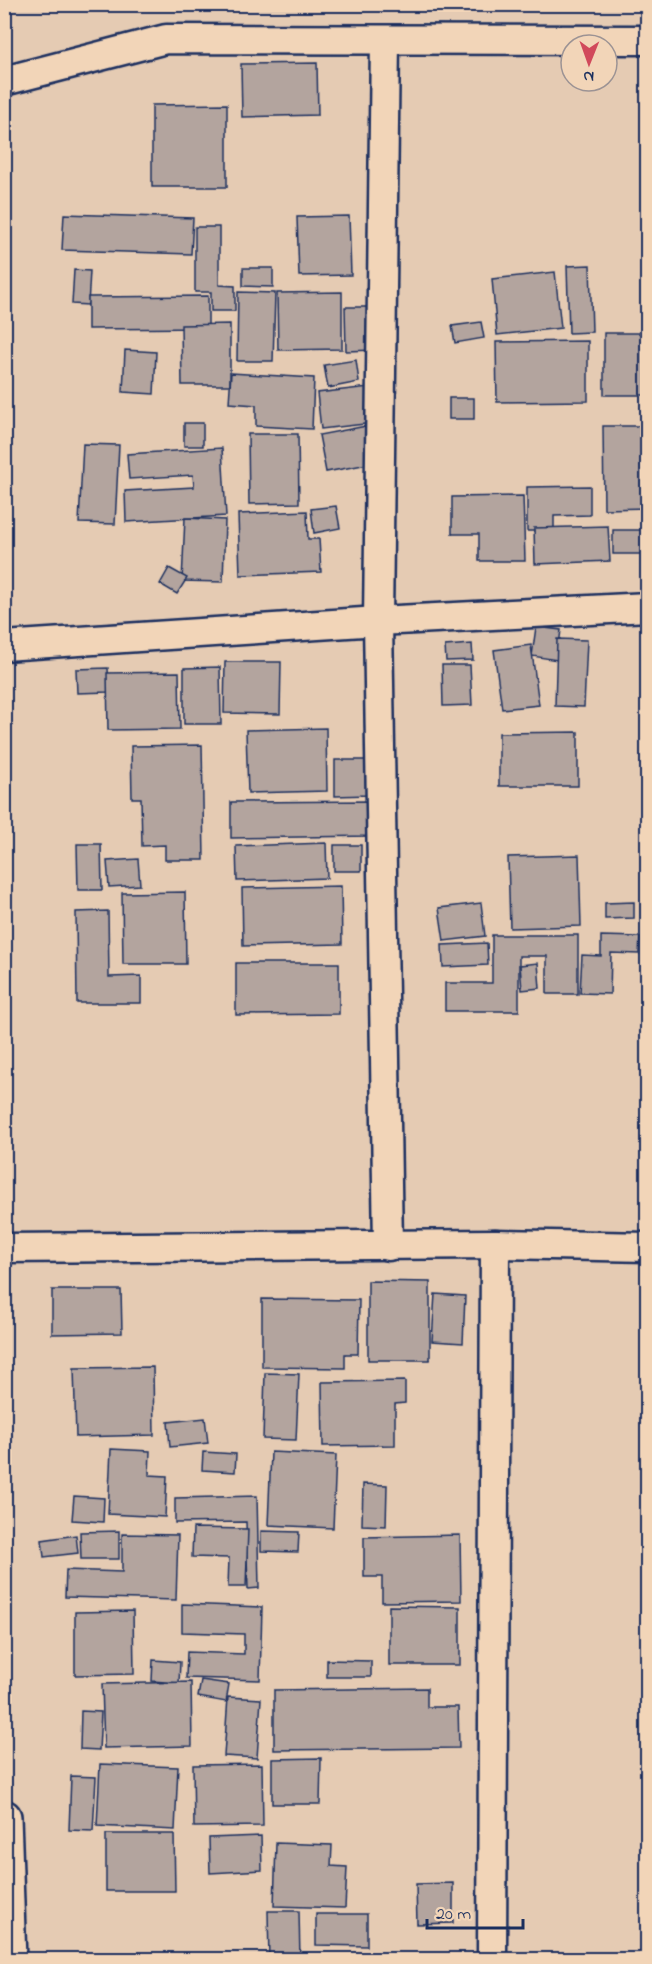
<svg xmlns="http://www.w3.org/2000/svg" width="652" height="1964" font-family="'Indie Flower',sans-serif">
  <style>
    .building { fill: #b3a49e; stroke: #1b2f5e; stroke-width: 1.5 }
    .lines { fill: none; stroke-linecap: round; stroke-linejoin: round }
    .street-casing { stroke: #1b2f5e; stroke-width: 33 }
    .primary-casing { stroke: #1b2f5e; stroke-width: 38 }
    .street { stroke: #f2d5b8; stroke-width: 28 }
    .primary { stroke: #f2d5b8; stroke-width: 33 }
  </style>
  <rect width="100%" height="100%" fill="#e5cbb3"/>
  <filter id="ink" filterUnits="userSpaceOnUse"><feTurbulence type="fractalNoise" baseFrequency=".0167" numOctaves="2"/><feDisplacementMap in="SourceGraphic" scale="12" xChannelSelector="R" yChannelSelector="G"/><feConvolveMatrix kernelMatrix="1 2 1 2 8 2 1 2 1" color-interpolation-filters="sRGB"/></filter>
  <g filter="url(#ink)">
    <g class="building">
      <path d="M317 63 318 115 242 117 241 64Z"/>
      <path d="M227 104V187H152V105Z"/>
      <path d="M64 214 193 218 191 254 62 250Z"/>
      <path d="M349 216 351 275 299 276 297 217Z"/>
      <path d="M195 227H219V285L235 286V311H211V292H195Z"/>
      <path d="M590 265 592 332 569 333 567 266Z"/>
      <path d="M243 268H273V287L243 286Z"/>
      <path d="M74 270 90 271 88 305 72 304Z"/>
      <path d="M555 272 561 328 497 335 492 279Z"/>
      <path d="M238 292 275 293 273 361H237Z"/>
      <path d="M342 292V349L278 350 277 293Z"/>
      <path d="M208 296V328L88 329V297Z"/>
      <path d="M345 307H374L375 350 346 351Z"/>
      <path d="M481 322 484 338 455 343 452 326Z"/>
      <path d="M230 324V385H182L181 325Z"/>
      <rect x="604" y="333" width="44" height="62"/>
      <path d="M588 341V401L497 402 496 342Z"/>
      <path d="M125 350 156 352 154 394 123 392Z"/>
      <path d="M356 360 359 382 328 388 324 365Z"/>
      <path d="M231 373 314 378 312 429 256 426V405L229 403Z"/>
      <path d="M378 386 382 422 321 429 317 393Z"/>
      <rect x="449" y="398" width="25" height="21"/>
      <rect x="184" y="423" width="19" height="23"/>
      <path d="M377 424 384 461 326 472 319 435Z"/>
      <path d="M603 426H648V508L604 509Z"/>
      <path d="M248 434H298L299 503 249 504Z"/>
      <path d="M83 444 119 445 115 524 79 523Z"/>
      <path d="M222 448 226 516 126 522 125 491 194 487 193 475 129 479 127 454Z"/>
      <path d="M590 486V515L554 516V531H527V487Z"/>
      <path d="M523 496 525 561H479V534H452V497Z"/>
      <path d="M336 506 340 528 314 533 311 509Z"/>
      <path d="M307 511 308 539H319L321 572 240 575 238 514Z"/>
      <path d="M185 518 225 520 223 582 182 581Z"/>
      <path d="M608 526 610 561 535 564 534 528Z"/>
      <rect x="613" y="530" width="35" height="24"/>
      <path d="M169 568 187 578 177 594 160 584Z"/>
      <path d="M536 627 561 630 557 660 532 656Z"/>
      <path d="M557 639 587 640 584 707 555 706Z"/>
      <path d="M472 644 473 660 446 661 445 646Z"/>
      <path d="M531 645 539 705 502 709 494 650Z"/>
      <path d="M225 662H281L280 714 224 713Z"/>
      <path d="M442 665H470L472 705 443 706Z"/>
      <path d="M220 667 221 724H184V668Z"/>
      <path d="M108 668 109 692 77 693 76 669Z"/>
      <path d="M179 672 180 729 108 730 107 673Z"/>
      <path d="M326 728 327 791 248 793 246 730Z"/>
      <path d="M578 732V786H499V733Z"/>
      <path d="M202 745 204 860H165V845L142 846 141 798H132L131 746Z"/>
      <path d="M335 760H369V795L335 796Z"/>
      <path d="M371 801V836L231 838V802Z"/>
      <path d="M326 843 327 878 237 881 236 846Z"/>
      <path d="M77 844H101L102 890H78Z"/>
      <rect x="334" y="845" width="27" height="26"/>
      <path d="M579 855 581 926 510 928 508 857Z"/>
      <path d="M138 859 140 885 109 887 107 861Z"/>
      <path d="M341 886 342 944 243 946 242 888Z"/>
      <path d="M185 892 186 964H123L122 893Z"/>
      <path d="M634 902V918L605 919V903Z"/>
      <path d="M481 903 485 936 444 941 439 908Z"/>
      <path d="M108 911 109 977 141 976V1003H77L76 912Z"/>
      <path d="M492 935H578V994H547V956H519V1011H445V983H492Z"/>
      <path d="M601 936 640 937 639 954 611 953 610 994 580 993 582 955 601 956Z"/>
      <path d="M487 943 488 965 443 967 442 945Z"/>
      <path d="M236 963H339V1014L236 1015Z"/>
      <path d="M538 963 540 988 522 990 520 965Z"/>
      <path d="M368 1281 430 1282V1360H368Z"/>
      <path d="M52 1290H121L122 1333 52 1334Z"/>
      <path d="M435 1294 465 1296 463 1343 432 1341Z"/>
      <path d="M262 1299 359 1300 358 1354H345V1368L262 1367Z"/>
      <path d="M153 1367 154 1435 76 1437 74 1368Z"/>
      <path d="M265 1373 299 1374 296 1440 263 1439Z"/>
      <path d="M405 1381V1403L395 1404V1445L323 1446 322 1382Z"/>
      <path d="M205 1418 208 1443 170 1447 168 1422Z"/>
      <path d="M111 1449 150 1451 149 1475 167 1476 165 1517 108 1514Z"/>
      <path d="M203 1452 236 1454 235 1472 202 1470Z"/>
      <path d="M271 1452 336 1455 333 1528 268 1525Z"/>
      <path d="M363 1484 387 1485 386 1526 362 1525Z"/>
      <path d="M74 1496 104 1498 103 1522 72 1520Z"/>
      <path d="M257 1496 259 1588 248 1589 246 1522 175 1523V1498Z"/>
      <path d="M193 1528 248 1529 246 1587H228L229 1558 192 1557Z"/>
      <path d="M119 1531V1559H81L80 1532Z"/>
      <path d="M261 1531 299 1532 298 1552 261 1551Z"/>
      <path d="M122 1534 178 1535 176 1600 65 1597 66 1570 122 1572Z"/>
      <path d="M76 1535 78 1553 44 1557 42 1540Z"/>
      <path d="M460 1535 461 1601 382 1602V1577H364V1537Z"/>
      <path d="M182 1604 262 1607 260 1680 186 1678 187 1652 244 1654V1634L182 1632Z"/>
      <path d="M389 1606 460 1607V1665H389Z"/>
      <path d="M133 1611 134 1674 75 1675V1612Z"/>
      <path d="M153 1660 180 1662 179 1683 152 1681Z"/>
      <path d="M327 1660 371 1661V1677H327Z"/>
      <path d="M201 1680 229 1684 226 1702 198 1697Z"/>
      <path d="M191 1682 192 1746 104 1748 102 1684Z"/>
      <path d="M427 1688V1707H458L459 1748 274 1750V1690Z"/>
      <path d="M228 1697 261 1699 257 1758 224 1756Z"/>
      <path d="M81 1711 101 1712 99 1750 80 1749Z"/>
      <path d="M321 1758 320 1804H272V1759Z"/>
      <path d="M100 1764 178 1767 175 1830 97 1826Z"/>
      <path d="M262 1764 263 1826 194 1827 193 1765Z"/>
      <path d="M71 1776 96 1777 93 1831 69 1830Z"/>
      <path d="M106 1834H174L175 1891H106Z"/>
      <path d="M261 1836 262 1870 210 1873 209 1838Z"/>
      <path d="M276 1843 332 1845 331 1866 347 1867 345 1908 274 1906Z"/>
      <path d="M453 1883V1923L417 1924 416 1884Z"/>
      <path d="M268 1911H299L300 1960H269Z"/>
      <path d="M316 1914H367V1946L316 1945Z"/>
    </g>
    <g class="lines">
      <g class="street-casing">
        <g id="street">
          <path d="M385 40 378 621 388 1246"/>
          <path d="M4 81 166 39 648 40"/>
          <path d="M4 646 378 621 648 607"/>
          <path d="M4 1248 495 1244 648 1247"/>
          <path d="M492 1960 495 1244"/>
        </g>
      </g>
      <g class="primary-casing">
        <path id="primary" d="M4 1817 9 1960"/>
      </g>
      <use href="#street" class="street"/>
      <use href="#primary" class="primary"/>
    </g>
  </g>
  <rect width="652" height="1964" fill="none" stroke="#f2d5b8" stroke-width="24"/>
  <rect x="12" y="12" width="628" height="1940" fill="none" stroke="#1b2f5e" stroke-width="2" filter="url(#ink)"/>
  <g transform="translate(589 63) rotate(181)"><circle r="28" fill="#f2d5b8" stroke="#9c9394" stroke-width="1.5"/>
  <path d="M0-4.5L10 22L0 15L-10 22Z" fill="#d1495b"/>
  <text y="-9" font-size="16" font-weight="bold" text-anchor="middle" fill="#1b2f5e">N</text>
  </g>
  <path d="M427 1919v9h96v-9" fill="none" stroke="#1b2f5e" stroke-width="3"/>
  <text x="436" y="1919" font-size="18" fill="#1b2f5e" stroke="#f2d5b8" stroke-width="4.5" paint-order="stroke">20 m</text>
</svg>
